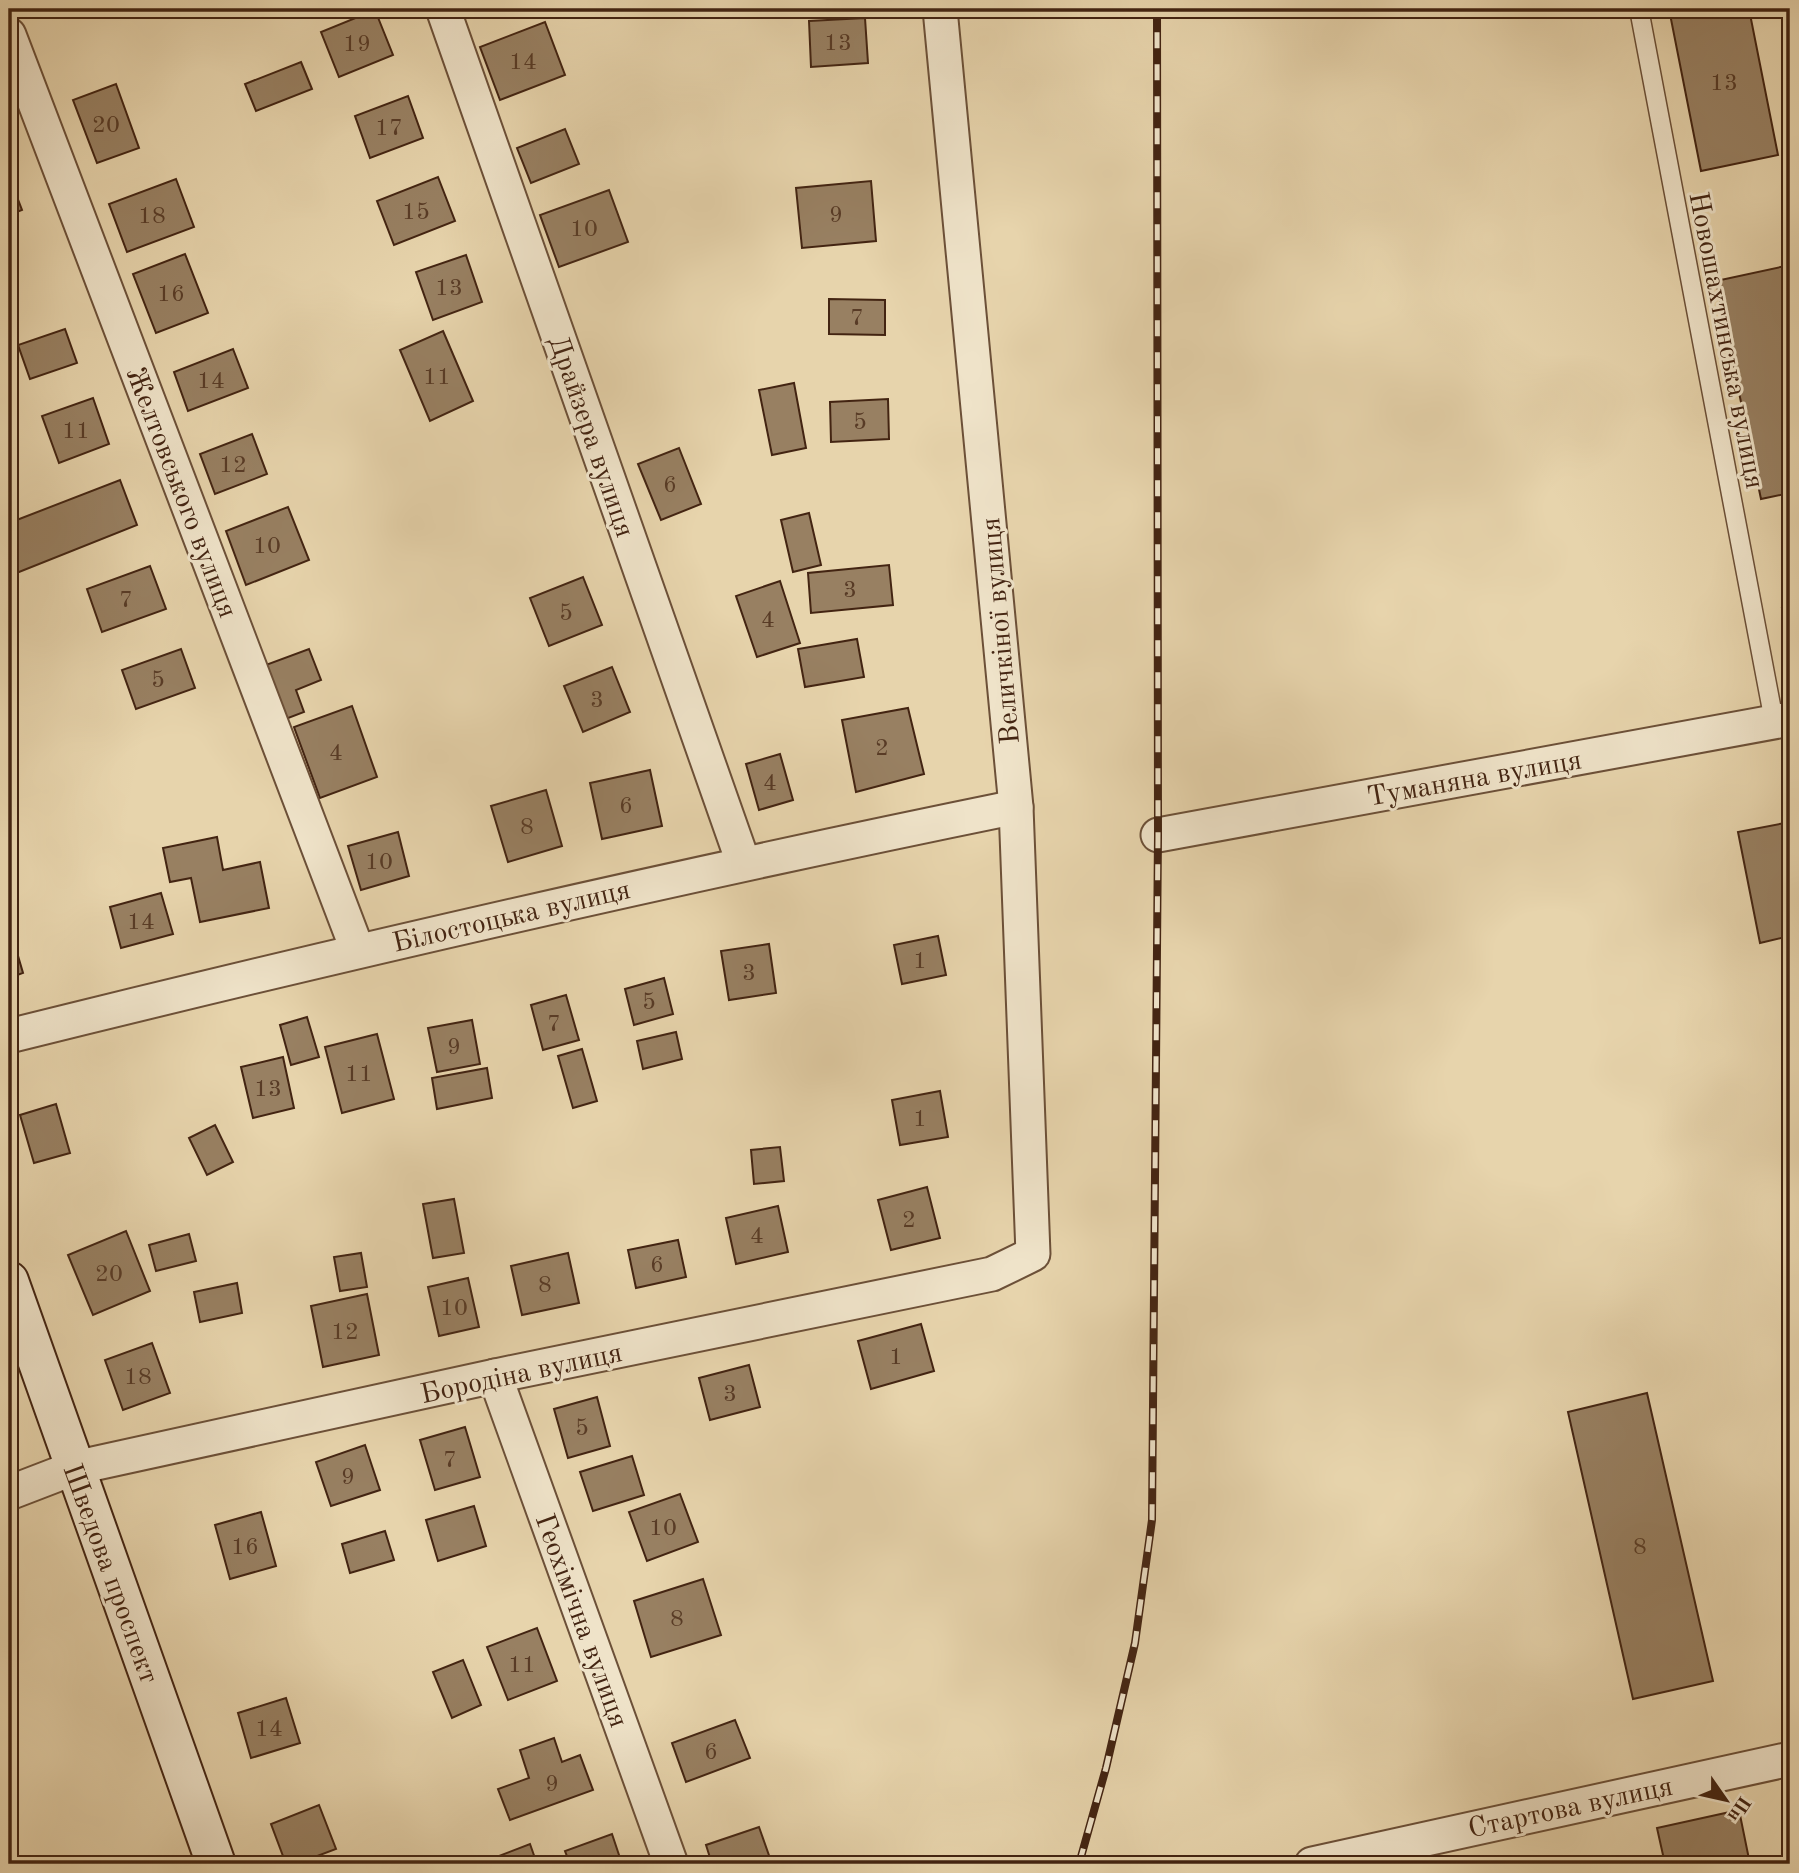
<svg xmlns="http://www.w3.org/2000/svg" width="1799" height="1873" font-family="'Old Standard TT',serif">
  <style>
    .building { fill: #988062; stroke: #432412; stroke-width: 2 }
    .lines { fill: none; stroke-linecap: round; stroke-linejoin: round }
    .lane-casing { stroke: #6c5038; stroke-width: 21 }
    .street-casing { stroke: #6c5038; stroke-width: 37 }
    .secondary-casing { stroke: #432412; stroke-width: 42 }
    .lane { stroke: #efe3c9; stroke-width: 18 }
    .street { stroke: #efe3c9; stroke-width: 33 }
    .secondary { stroke: #efe3c9; stroke-width: 38 }
    .rail-casing { stroke: #432412; stroke-width: 8 }
    .rail { stroke: #efe3c9; stroke-width: 5; stroke-dasharray: 16; stroke-linecap: butt }
    .labels { text-anchor: middle; stroke-width: 6; stroke-linejoin: round; paint-order: stroke }
    .number-label { font-size: 24px; fill: #583b26 }
    .street-label { font-size: 28px; fill: #432412; stroke: #efe3c9 }
  </style>
  <rect width="100%" height="100%" fill="#e7d4ac"/>
  <filter id="stains"><feTurbulence type="fractalNoise" baseFrequency=".00286" numOctaves="4"/><feColorMatrix values="0 0 0 0 .2 0 0 0 0 .09 0 0 0 0 .02 0 0 0 .5 -.17"/></filter>
  <radialGradient id="worn" r=".72"><stop offset=".6" stop-color="#630" stop-opacity="0"/><stop offset="1" stop-color="#630" stop-opacity=".3"/></radialGradient>
  <g class="building">
    <path d="M1669 9H1749L1778 155 1701 171Z"/>
    <path d="M375 10 393 55 339 77 321 32Z"/>
    <path d="M865 18 868 63 811 67 809 21Z"/>
    <path d="M545 22 565 75 500 100 480 47Z"/>
    <path d="M301 62 312 89 256 111 245 84Z"/>
    <path d="M116 84 139 148 97 163 73 100Z"/>
    <path d="M408 96 423 138 370 158 355 116Z"/>
    <path d="M565 129 579 164 531 183 517 148Z"/>
    <path d="M9 176 22 210 9 215Z"/>
    <path d="M438 177 455 221 394 245 377 201Z"/>
    <path d="M176 179 194 227 127 252 109 204Z"/>
    <path d="M871 181 876 241 802 248 796 188Z"/>
    <path d="M609 190 628 242 559 267 540 215Z"/>
    <path d="M185 254 208 313 156 333 133 274Z"/>
    <path d="M466 255 482 302 433 320 416 272Z"/>
    <path d="M1790 265V493L1761 499 1716 281Z"/>
    <path d="M829 299 885 300V335L829 334Z"/>
    <path d="M65 329 77 363 30 379 18 345Z"/>
    <path d="M443 331 473 401 430 421 400 350Z"/>
    <path d="M233 349 248 388 188 411 174 372Z"/>
    <path d="M794 383 806 448 772 455 759 390Z"/>
    <path d="M93 398 109 444 59 463 42 416Z"/>
    <path d="M888 399 889 439 831 442 830 402Z"/>
    <path d="M252 434 267 474 215 494 200 454Z"/>
    <path d="M679 448 701 504 661 520 638 464Z"/>
    <path d="M120 480 137 525 9 576V523Z"/>
    <path d="M288 507 309 560 246 585 226 531Z"/>
    <path d="M809 513 821 565 793 572 781 520Z"/>
    <path d="M889 565 893 605 811 613 808 573Z"/>
    <path d="M150 566 166 609 102 632 87 589Z"/>
    <path d="M583 577 602 625 549 646 530 598Z"/>
    <path d="M780 581 800 643 757 657 736 596Z"/>
    <path d="M1790 607V648L1782 608Z"/>
    <path d="M857 639 864 677 805 687 798 649Z"/>
    <path d="M181 649 195 688 136 709 122 670Z"/>
    <path d="M309 649 321 680 296 690 304 712 283 720 263 666Z"/>
    <path d="M612 667 630 712 583 732 564 686Z"/>
    <path d="M352 706 377 777 320 798 294 727Z"/>
    <path d="M908 708 924 774 856 792 842 720Z"/>
    <path d="M780 754 793 800 759 810 746 764Z"/>
    <path d="M650 770 662 826 602 839 590 783Z"/>
    <path d="M546 790 562 846 508 862 491 806Z"/>
    <path d="M1790 822V936L1760 943 1738 832Z"/>
    <path d="M398 832 409 876 361 890 348 846Z"/>
    <path d="M217 837 223 870 260 862 269 908 200 922 191 878 170 882 163 848Z"/>
    <path d="M161 893 173 934 121 948 110 907Z"/>
    <path d="M11 932 23 973 9 978V933Z"/>
    <path d="M938 936 946 975 902 984 894 945Z"/>
    <path d="M769 944 776 993 729 1000 721 951Z"/>
    <path d="M664 978 673 1014 634 1025 625 989Z"/>
    <path d="M566 995 579 1040 543 1050 531 1005Z"/>
    <path d="M307 1017 319 1057 291 1065 280 1025Z"/>
    <path d="M472 1020 480 1064 437 1072 428 1028Z"/>
    <path d="M676 1032 682 1059 643 1069 637 1041Z"/>
    <path d="M377 1034 394 1099 342 1113 325 1047Z"/>
    <path d="M582 1049 597 1101 573 1108 558 1056Z"/>
    <path d="M283 1057 294 1108 253 1118 241 1067Z"/>
    <path d="M487 1068 492 1098 437 1109 432 1078Z"/>
    <path d="M940 1091 948 1137 900 1145 892 1100Z"/>
    <path d="M56 1104 70 1153 34 1163 20 1115Z"/>
    <path d="M215 1125 233 1162 207 1175 189 1138Z"/>
    <path d="M780 1147 784 1181 754 1184 751 1150Z"/>
    <path d="M927 1187 940 1238 891 1250 878 1200Z"/>
    <path d="M454 1199 464 1253 433 1258 423 1204Z"/>
    <path d="M778 1206 788 1252 736 1264 726 1218Z"/>
    <path d="M126 1231 150 1291 93 1315 68 1255Z"/>
    <path d="M189 1234 196 1261 156 1271 149 1245Z"/>
    <path d="M678 1240 686 1277 636 1288 628 1250Z"/>
    <path d="M361 1253 367 1287 340 1291 334 1257Z"/>
    <path d="M568 1253 579 1303 522 1315 511 1266Z"/>
    <path d="M468 1278 479 1327 439 1336 428 1287Z"/>
    <path d="M237 1283 242 1313 200 1322 194 1292Z"/>
    <path d="M367 1294 379 1355 323 1367 311 1306Z"/>
    <path d="M921 1324 934 1371 871 1389 858 1341Z"/>
    <path d="M152 1343 170 1393 123 1410 105 1360Z"/>
    <path d="M749 1365 760 1407 710 1420 699 1378Z"/>
    <path d="M1647 1393 1713 1681 1633 1699 1568 1412Z"/>
    <path d="M597 1397 610 1446 568 1458 554 1409Z"/>
    <path d="M465 1427 480 1477 435 1490 420 1440Z"/>
    <path d="M365 1445 380 1490 331 1506 316 1462Z"/>
    <path d="M632 1456 644 1495 593 1511 580 1472Z"/>
    <path d="M680 1494 698 1542 647 1561 629 1512Z"/>
    <path d="M474 1506 486 1546 438 1561 426 1520Z"/>
    <path d="M261 1512 276 1566 230 1579 215 1525Z"/>
    <path d="M385 1531 394 1560 350 1573 342 1544Z"/>
    <path d="M703 1579 721 1635 651 1657 634 1601Z"/>
    <path d="M537 1628 557 1681 508 1700 487 1647Z"/>
    <path d="M463 1660 481 1705 452 1718 433 1672Z"/>
    <path d="M286 1698 300 1743 251 1758 238 1713Z"/>
    <path d="M735 1720 750 1758 686 1782 672 1743Z"/>
    <path d="M554 1738 562 1762 580 1755 593 1790 510 1820 498 1789 529 1778 520 1750Z"/>
    <path d="M319 1805 336 1849 296 1864H286L271 1824Z"/>
    <path d="M1739 1810 1750 1864H1665L1657 1828Z"/>
    <path d="M759 1827 772 1864H712L706 1845Z"/>
    <path d="M612 1834 622 1864H570L565 1851Z"/>
    <path d="M530 1844 537 1864H488L486 1861Z"/>
  </g>
  <g class="lines">
    <g class="lane-casing">
      <path id="lane" d="M1639 9 1774 721"/>
    </g>
    <g class="street-casing">
      <g id="street">
        <path d="M443 9 743 862"/>
        <path d="M9 35 357 949"/>
        <path d="M1158 835 1790 719"/>
        <path d="M9 1036C343 953 678 876 1016 807"/>
        <path d="M495 1376 671 1864"/>
        <path d="M9 1493 74 1468 495 1376 992 1274 1033 1254 1016 807 940 9"/>
        <path d="M1312 1864 1790 1759"/>
      </g>
    </g>
    <g class="secondary-casing">
      <path id="secondary" d="M9 1281 216 1864"/>
    </g>
    <use href="#lane" class="lane"/>
    <use href="#street" class="street"/>
    <use href="#secondary" class="secondary"/>
    <g class="rail-casing">
      <path id="rail" d="M1079 1864 1106 1768 1135 1643 1152 1520 1158 835 1157 9"/>
    </g>
    <use href="#rail" class="rail"/>
  </g>
  <g class="labels">
    <g class="number-label">
      <text x="838" y="50">13</text>
      <text x="357" y="51">19</text>
      <text x="523" y="69">14</text>
      <text x="1724" y="90">13</text>
      <text x="106" y="132">20</text>
      <text x="389" y="135">17</text>
      <text x="416" y="219">15</text>
      <text x="836" y="222">9</text>
      <text x="152" y="223">18</text>
      <text x="584" y="236">10</text>
      <text x="449" y="295">13</text>
      <text x="171" y="301">16</text>
      <text x="857" y="325">7</text>
      <text x="437" y="384">11</text>
      <text x="211" y="388">14</text>
      <text x="860" y="429">5</text>
      <text x="76" y="438">11</text>
      <text x="233" y="472">12</text>
      <text x="670" y="492">6</text>
      <text x="267" y="553">10</text>
      <text x="850" y="597">3</text>
      <text x="126" y="607">7</text>
      <text x="566" y="620">5</text>
      <text x="768" y="627">4</text>
      <text x="158" y="687">5</text>
      <text x="597" y="707">3</text>
      <text x="882" y="755">2</text>
      <text x="336" y="760">4</text>
      <text x="770" y="790">4</text>
      <text x="626" y="813">6</text>
      <text x="527" y="834">8</text>
      <text x="379" y="869">10</text>
      <text x="141" y="929">14</text>
      <text x="920" y="968">1</text>
      <text x="749" y="980">3</text>
      <text x="649" y="1009">5</text>
      <text x="554" y="1031">7</text>
      <text x="454" y="1054">9</text>
      <text x="359" y="1081">11</text>
      <text x="268" y="1096">13</text>
      <text x="920" y="1126">1</text>
      <text x="909" y="1227">2</text>
      <text x="757" y="1243">4</text>
      <text x="657" y="1272">6</text>
      <text x="109" y="1281">20</text>
      <text x="545" y="1292">8</text>
      <text x="454" y="1315">10</text>
      <text x="345" y="1339">12</text>
      <text x="896" y="1364">1</text>
      <text x="138" y="1384">18</text>
      <text x="730" y="1401">3</text>
      <text x="582" y="1435">5</text>
      <text x="450" y="1467">7</text>
      <text x="348" y="1484">9</text>
      <text x="663" y="1535">10</text>
      <text x="245" y="1554">16</text>
      <text x="1640" y="1554">8</text>
      <text x="677" y="1626">8</text>
      <text x="522" y="1672">11</text>
      <text x="269" y="1736">14</text>
      <text x="711" y="1759">6</text>
      <text x="552" y="1791">9</text>
    </g>
    <g class="street-label">
      <text transform="translate(1728 340) rotate(79)" y="10">Новошахтинська вулиця</text>
      <text transform="translate(593 436) rotate(71)" y="10">Драйзера вулиця</text>
      <text transform="translate(183 492) rotate(69)" y="10">Желтовського вулиця</text>
      <text transform="translate(999 631) rotate(-95)" y="10">Величкіної вулиця</text>
      <text transform="translate(1474 777) rotate(-10)" y="10">Туманяна вулиця</text>
      <text transform="translate(511 915) rotate(-13)" y="10">Білостоцька вулиця</text>
      <text transform="translate(521 1372) rotate(-12)" y="10">Бородіна вулиця</text>
      <text transform="translate(112 1573) rotate(70)" y="10">Шведова проспект</text>
      <text transform="translate(583 1620) rotate(70)" y="10">Геохімічна вулиця</text>
      <text transform="translate(1570 1806) rotate(-12)" y="10">Стартова вулиця</text>
    </g>
  </g>
  <rect width="1799" height="1873" fill="none" stroke="#e7d4ac" stroke-width="35"/>
  <rect x="10" y="10" width="1778" height="1852" fill="none" stroke="#432412" stroke-width="3.5"/>
  <rect x="18" y="18" width="1764" height="1838" fill="none" stroke="#432412" stroke-width="2"/>
  <g transform="translate(1726 1800) rotate(124)" stroke="#efe3c9" stroke-width="5" paint-order="stroke">
  <path d="M0-5L12 26L0 18L-12 26Z" fill="#432412"/>
  <text y="-10" font-size="19" font-weight="bold" text-anchor="middle" fill="#432412">Пн</text>
  </g>
  <rect width="100%" height="100%" filter="url(#stains)"/>
  <rect width="100%" height="100%" fill="url(#worn)"/>
</svg>
